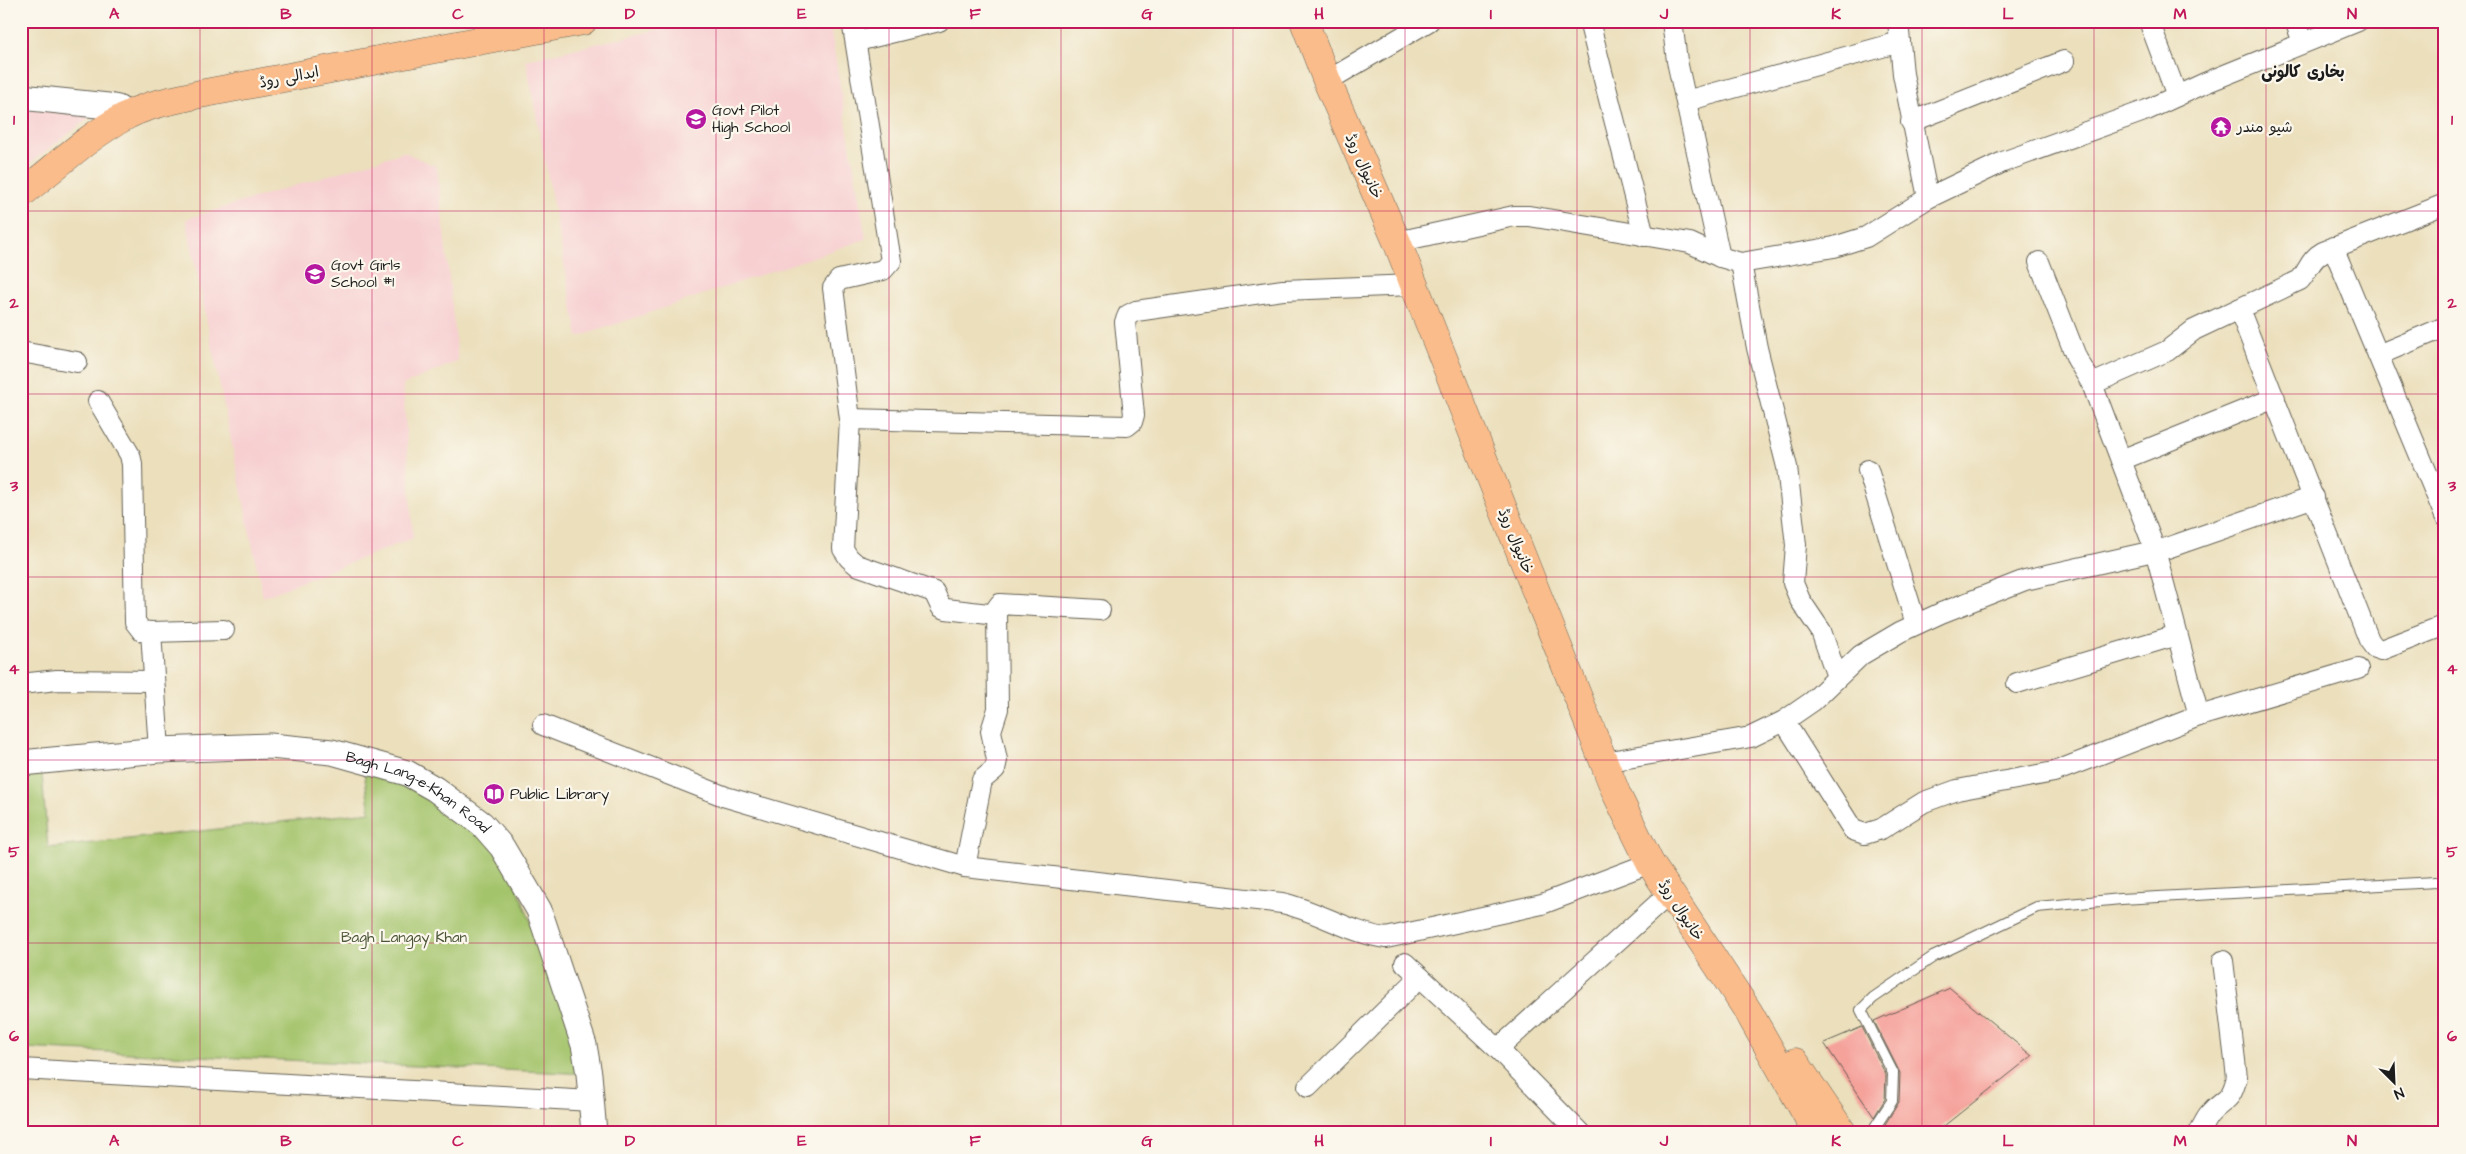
<svg xmlns="http://www.w3.org/2000/svg" width="2466" height="1154" font-family="'Architects Daughter','Playpen Sans Arabic',sans-serif">
  <style>
    .built { fill: #f7cfd1 }
    .green { fill: #a4c46c; stroke: #607044 }
    .building { fill: #f5a29b }
    .lines { fill: none; stroke-linecap: round; stroke-linejoin: round }
    .service-casing { stroke: #646054; stroke-width: 12 }
    .minor-casing { stroke: #646054; stroke-width: 22 }
    .tertiary-casing { stroke: #646054; stroke-width: 27 }
    .primary-casing { stroke: #646054; stroke-width: 29 }
    .service { stroke: #fff; stroke-width: 10 }
    .minor { stroke: #fff; stroke-width: 20 }
    .tertiary { stroke: #fff; stroke-width: 25 }
    .primary { stroke: #fabc8b; stroke-width: 28 }
    .grid { fill: none; stroke: #c2185b; stroke-width: 1; stroke-opacity: 0.55 }
    .labels { text-anchor: middle; stroke-width: 4.5; stroke-linejoin: round; paint-order: stroke }
    .street-label { font-size: 15px; fill: #1c1c1c; stroke: #fbf7ec }
    .poi-label { font-size: 15px; fill: #1c1c1c; stroke: #fbf7ec; text-anchor: start }
    .park-label { font-size: 15px; fill: #4c5738; stroke: #fbf7ec }
    .neighbourhood-label { font-size: 16px; font-weight: bold; fill: #1c1c1c; stroke: #fbf7ec }
    .neatline { fill: none; stroke: #c2185b; stroke-width: 2 }
    .grid-label { font-size: 16px; text-anchor: middle; font-weight: bold; fill: #c2185b }
  </style>
  <rect width="100%" height="100%" fill="#fbf7ec"/>
  <filter id="ink" filterUnits="userSpaceOnUse"><feTurbulence type="fractalNoise" baseFrequency=".02" numOctaves="2"/><feDisplacementMap in="SourceGraphic" scale="10" xChannelSelector="R" yChannelSelector="G"/><feConvolveMatrix kernelMatrix="1 2 1 2 8 2 1 2 1" color-interpolation-filters="sRGB"/></filter>
  <filter id="wash" filterUnits="userSpaceOnUse"><feTurbulence type="fractalNoise" baseFrequency=".0096" numOctaves="4" result="noise"/><feDisplacementMap in="SourceGraphic" scale="20" xChannelSelector="R" yChannelSelector="G"/><feGaussianBlur stdDeviation="1.12" result="paint"/><feColorMatrix in="noise" values="0 0 0 0 0 0 0 0 0 0 0 0 0 0 0 0 0 1.4 0 .05"/><feComposite in="paint" operator="in"/></filter>
  <g filter="url(#wash)">
    <rect width="100%" height="100%" fill="#ebdfbc"/>
    <g class="built">
      <path d="M696 21H829L866 239 578 337 526 60Z"/>
      <path d="M21 107 92 116 21 170Z"/>
      <path d="M404 152 437 167 458 361 403 385 413 538 263 597 186 219Z"/>
    </g>
    <path class="green" d="M362 760 407 773 502 847 589 1074 21 1048V763L41 761 48 848 370 812Z"/>
    <g id="blocks">
      <g class="building">
        <path d="M1950 988 2032 1056 1935 1133H1884L1882 1129 1899 1102 1900 1073 1874 1021Z"/>
        <path d="M1862 1027 1886 1075 1885 1099 1874 1117 1824 1043Z"/>
      </g>
    </g>
  </g>
  <g filter="url(#ink)">
    <use href="#blocks" fill-opacity="0" stroke="#646054" stroke-width="1"/>
    <g class="lines">
      <g class="service-casing">
        <path id="service" d="M1871 1133 1892 1101 1893 1073 1861 1010 1873 998 1933 957 2037 907 2121 899 2436 882"/>
      </g>
      <g class="minor-casing">
        <g id="minor">
          <path d="M852 21 891 261 883 270 839 280 833 288 850 419 843 549 849 558 857 565 934 592 941 607 946 609 997 615"/>
          <path d="M1589 21 1644 236"/>
          <path d="M1672 21 1677 61 1720 257"/>
          <path d="M1898 21 1903 74 1928 198"/>
          <path d="M2149 21 2177 96"/>
          <path d="M2295 21 2303 42"/>
          <path d="M857 41 939 21"/>
          <path d="M1327 81 1429 21"/>
          <path d="M1686 101 1900 42"/>
          <path d="M1911 122 2064 61"/>
          <path d="M1397 242 1514 216H1529L1690 243 1720 257 1741 263 1834 247 1866 237 1928 198 2003 162 2147 110 2205 83 2358 21"/>
          <path d="M2333 247 2445 516"/>
          <path d="M2039 262 2077 359 2092 384 2155 550 2199 716"/>
          <path d="M1741 263 1757 348 1787 467 1796 545 1793 583 1800 600 1821 631 1837 677"/>
          <path d="M2239 309 2369 640 2375 648 2381 650 2445 625"/>
          <path d="M21 352 77 362"/>
          <path d="M2378 355 2445 327"/>
          <path d="M2092 384 2167 351 2194 330 2300 280C2309 270 2310 259 2323 252L2445 204"/>
          <path d="M98 401 130 455 132 464 135 622 142 631 151 632 224 630"/>
          <path d="M850 419 1127 426 1132 422 1134 415 1125 322 1128 315 1136 311 1283 290 1414 285"/>
          <path d="M2121 460 2275 398"/>
          <path d="M1868 470 1916 624"/>
          <path d="M151 632 159 750"/>
          <path d="M2017 683 2177 635"/>
          <path d="M21 684 57 680 154 681"/>
          <path d="M1784 721 1853 830 1865 834 1881 829 1924 802 1957 790 2054 772 2199 716 2358 669"/>
          <path d="M543 725 726 797 965 867 1282 903C1318 911 1350 933 1386 938L1542 904 1650 863"/>
          <path d="M1604 762 1751 737 1784 721 1813 701 1861 655 1900 632 1941 613 2025 580 2167 548 2314 497"/>
          <path d="M965 867 982 780 995 769 997 760 991 731 998 709 997 608 1000 604 1100 610"/>
          <path d="M1405 963 1498 1049 1580 1133"/>
          <path d="M1498 1049 1670 893"/>
          <path d="M21 1069 592 1101"/>
          <path d="M1308 1087 1420 977"/>
          <path d="M2199 1133C2202 1127 2205 1120 2209 1115 2224 1097 2230 1105 2237 1077L2223 961"/>
        </g>
      </g>
      <g class="tertiary-casing">
        <g id="tertiary">
          <path d="M21 97 108 106 118 108 127 115"/>
          <path id="s1" d="M21 763 159 750 270 746 332 752 407 773 435 789 482 824 502 847 539 910 584 1045 589 1074 594 1133"/>
        </g>
      </g>
      <g class="primary-casing">
        <g id="primary">
          <path d="M1304 21 1327 81 1397 242 1617 795 1650 863 1748 1011 1817 1133"/>
          <path d="M21 194C55 168 88 136 126 116 147 104 176 100 200 94L583 21"/>
          <path d="M1795 1062 1843 1133"/>
        </g>
      </g>
      <use href="#service" class="service"/>
      <use href="#minor" class="minor"/>
      <use href="#tertiary" class="tertiary"/>
      <use href="#primary" class="primary"/>
    </g>
  </g>
  <path class="grid" d="M200 21V1133M372 21V1133M544 21V1133M716 21V1133M889 21V1133M1061 21V1133M1233 21V1133M1405 21V1133M1577 21V1133M1750 21V1133M1922 21V1133M2094 21V1133M2266 21V1133M21 211H2445M21 394H2445M21 577H2445M21 760H2445M21 943H2445"/>
  <defs>
    <g id="school-disc" transform="scale(1.125)"><circle r="9.5" fill="#b5179e" stroke="#fbf7ec"/><path d="M0-5L7-2L0 1L-7-2ZM-4 1L0 2.5L4 1V4Q0 6-4 4Z" fill="#fff"/></g>
    <g id="temple-disc" transform="scale(1.125)"><circle r="9.5" fill="#b5179e" stroke="#fbf7ec"/><path d="M0-6L5-2H3V0L6.5 2.5H4V6H1.5V3h-3V6H-4V2.5H-6.5L-3 0V-2H-5Z" fill="#fff"/></g>
    <g id="library-disc" transform="scale(1.125)"><circle r="9.5" fill="#b5179e" stroke="#fbf7ec"/><path d="M-6-4Q-3-5.5-.7-3.5V5Q-3 3-6 4ZM6-4Q3-5.5 .7-3.5V5Q3 3 6 4Z" fill="#fff"/></g>
  </defs>
  <g fill-rule="evenodd">
    <use href="#school-disc" x="696" y="119"/>
    <use href="#temple-disc" x="2221" y="127"/>
    <use href="#school-disc" x="315" y="274"/>
    <use href="#library-disc" x="494" y="794"/>
  </g>
  <g class="labels">
    <g class="street-label">
      <text transform="translate(289 77) rotate(-11)" y="5">ابدالی روڈ</text>
      <text transform="translate(1364 166) rotate(66)" y="5">خانیوال روڈ</text>
      <text transform="translate(1516 541) rotate(68)" y="5">خانیوال روڈ</text>
      <text dy="5" stroke="none"><textPath href="#s1" startOffset="408">Bagh Lang-e-Khan Road</textPath></text>
      <text transform="translate(1681 910) rotate(57)" y="5">خانیوال روڈ</text>
    </g>
    <g class="poi-label">
      <text x="712" y="115">Govt Pilot<tspan x="712" dy="17">High School</tspan></text>
      <text x="2237" y="132">شیو مندر</text>
      <text x="331" y="270">Govt Girls<tspan x="331" dy="17">School #1</tspan></text>
      <text x="510" y="799">Public Library</text>
    </g>
    <g class="park-label">
      <text x="404" y="942">Bagh Langay Khan</text>
    </g>
    <g class="neighbourhood-label">
      <text x="2303" y="77">بخاری کالونی</text>
    </g>
  </g>
  <rect width="2466" height="1154" fill="none" stroke="#fbf7ec" stroke-width="55"/>
  <g transform="translate(2394 1082) rotate(156)" stroke="#fbf7ec" stroke-width="4" paint-order="stroke">
  <path d="M0-4L9 19L0 12L-9 19Z" fill="#1c1c1c"/>
  <text y="-8" font-size="14" font-weight="bold" text-anchor="middle" fill="#1c1c1c">N</text>
  </g>
  <rect x="28" y="28" width="2410" height="1098" class="neatline"/>
  <g class="grid-label">
    <text x="114" y="19">A</text>
    <text x="286" y="19">B</text>
    <text x="458" y="19">C</text>
    <text x="630" y="19">D</text>
    <text x="802" y="19">E</text>
    <text x="975" y="19">F</text>
    <text x="1147" y="19">G</text>
    <text x="1319" y="19">H</text>
    <text x="1491" y="19">I</text>
    <text x="1664" y="19">J</text>
    <text x="1836" y="19">K</text>
    <text x="2008" y="19">L</text>
    <text x="2180" y="19">M</text>
    <text x="2352" y="19">N</text>
    <text x="14" y="125">1</text>
    <text x="2452" y="125">1</text>
    <text x="14" y="308">2</text>
    <text x="2452" y="308">2</text>
    <text x="14" y="491">3</text>
    <text x="2452" y="491">3</text>
    <text x="14" y="674">4</text>
    <text x="2452" y="674">4</text>
    <text x="14" y="857">5</text>
    <text x="2452" y="857">5</text>
    <text x="14" y="1041">6</text>
    <text x="2452" y="1041">6</text>
    <text x="114" y="1146">A</text>
    <text x="286" y="1146">B</text>
    <text x="458" y="1146">C</text>
    <text x="630" y="1146">D</text>
    <text x="802" y="1146">E</text>
    <text x="975" y="1146">F</text>
    <text x="1147" y="1146">G</text>
    <text x="1319" y="1146">H</text>
    <text x="1491" y="1146">I</text>
    <text x="1664" y="1146">J</text>
    <text x="1836" y="1146">K</text>
    <text x="2008" y="1146">L</text>
    <text x="2180" y="1146">M</text>
    <text x="2352" y="1146">N</text>
  </g>
</svg>
